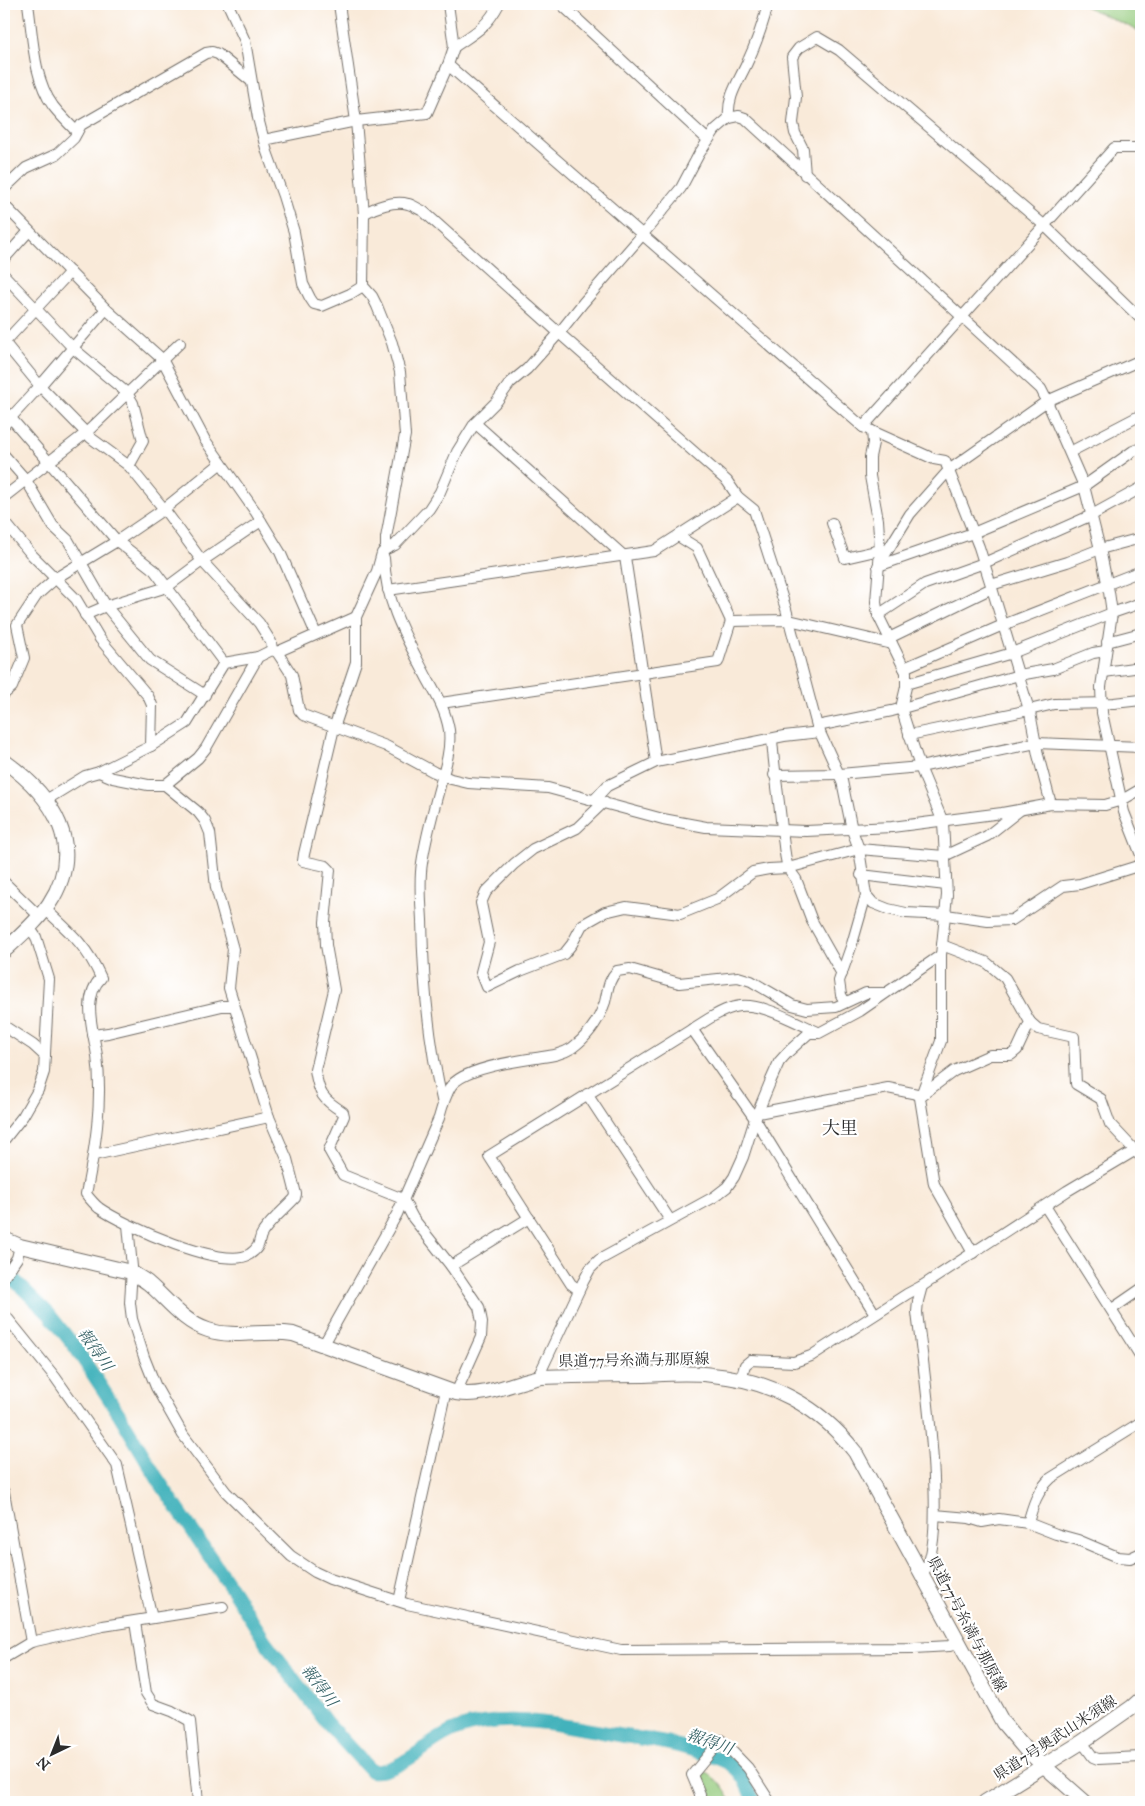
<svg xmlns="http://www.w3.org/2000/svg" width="1145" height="1806" font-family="'IM FELL Great Primer','Noto Serif JP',serif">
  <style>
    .green { fill: #95cb7e; stroke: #607b54 }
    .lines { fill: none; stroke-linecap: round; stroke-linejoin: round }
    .river { stroke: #43b2bc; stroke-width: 14 }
    .minor-casing { stroke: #736e68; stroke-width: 12 }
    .major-casing { stroke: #736e68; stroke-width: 16 }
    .minor { stroke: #fff; stroke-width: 10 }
    .major { stroke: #fff; stroke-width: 14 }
    .labels { text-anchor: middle; stroke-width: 4.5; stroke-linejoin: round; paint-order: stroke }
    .street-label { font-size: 15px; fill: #2b2b2b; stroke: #fff }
    .water-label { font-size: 16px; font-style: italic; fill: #356165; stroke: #fff }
    .quarter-label { font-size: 18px; fill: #2b2b2b; stroke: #fff }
  </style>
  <rect width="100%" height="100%" fill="#fff"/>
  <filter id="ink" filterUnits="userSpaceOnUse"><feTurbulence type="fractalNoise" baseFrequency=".02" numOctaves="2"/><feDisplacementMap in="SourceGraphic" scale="10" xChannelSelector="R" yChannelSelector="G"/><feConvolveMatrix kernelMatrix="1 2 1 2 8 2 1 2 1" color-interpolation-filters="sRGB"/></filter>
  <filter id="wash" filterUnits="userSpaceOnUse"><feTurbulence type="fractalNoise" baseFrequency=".0096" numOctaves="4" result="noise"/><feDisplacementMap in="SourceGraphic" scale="20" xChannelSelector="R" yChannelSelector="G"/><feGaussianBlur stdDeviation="1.12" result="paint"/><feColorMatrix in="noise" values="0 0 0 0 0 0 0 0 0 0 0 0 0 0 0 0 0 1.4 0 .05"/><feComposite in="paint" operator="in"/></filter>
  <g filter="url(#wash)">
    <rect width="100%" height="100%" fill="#f9ead9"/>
    <g class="green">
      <path d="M1080 4H1141V32Z"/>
      <path d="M700 1770C718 1777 722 1786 732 1802H718L697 1777Z"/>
    </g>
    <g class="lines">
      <path class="river" d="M4 1272 9 1275 49 1314 75 1347 119 1414 157 1478 235 1594 265 1641 326 1722 371 1771C400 1775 430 1738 458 1729 511 1711 570 1727 624 1736 651 1740 676 1744 702 1753 711 1756 722 1759 730 1764 744 1773 748 1788 754 1802"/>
    </g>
  </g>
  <g filter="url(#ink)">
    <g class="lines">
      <g class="minor-casing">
        <g id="minor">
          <path d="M28 4C33 37 33 78 53 106 60 115 69 124 77 132"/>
          <path d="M228 4 245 41 258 118 267 152 283 196 294 232 303 284 310 298 314 304 322 306 350 294 363 286"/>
          <path d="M339 4 356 121 364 214 363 286 372 296 377 306 392 343 400 372 405 435 386 538V549"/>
          <path d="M561 4 708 140"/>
          <path d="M454 47C476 32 486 28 499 4"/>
          <path d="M448 65 863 427 934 459 945 461 979 547 991 585 1030 713 1038 755 1051 804"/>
          <path d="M729 118C727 96 738 83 747 63 756 44 763 24 768 4"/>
          <path d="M264 140 356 121 427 113 448 65 454 47 448 4"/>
          <path d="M805 175 803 149 795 133 793 123 796 97 792 57 799 48 817 37 839 50 1045 226 1141 319"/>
          <path d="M4 189 26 168 57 154 74 138 81 125 206 53 212 52 218 54 251 81"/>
          <path d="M4 205 106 309 162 359 205 440 255 511 280 552 316 634"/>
          <path d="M364 214C374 207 395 200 408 204 413 205 418 209 423 211L559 333 727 481 738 497 754 510 786 609 817 726 842 781 852 830 859 849 866 895 852 944 839 981 841 995 845 1002"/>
          <path d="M4 259 29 231"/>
          <path d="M4 275 73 348 127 393 133 403 143 441 129 466"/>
          <path d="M4 342 40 386 91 438 129 466 164 509 202 561 259 623 271 642 272 650"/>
          <path d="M4 343 70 272"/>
          <path d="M4 410 117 541 154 570 224 663"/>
          <path d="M475 423 625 557 656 762"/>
          <path d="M4 425 40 386 106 309"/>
          <path d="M863 427 1114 148H1141"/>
          <path d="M872 431 873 443 870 457V476L878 520 880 550 876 602 878 615 906 672V687L901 708 920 767 943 822 947 895 941 955V1041L920 1098 934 1184 973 1253"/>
          <path d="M1070 452 1141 415"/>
          <path d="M4 455 26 480 53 526 68 540 106 606 150 660 205 695"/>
          <path d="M4 497 86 433 180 343"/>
          <path d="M4 521 31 554 76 599 100 639 148 696 152 705 151 746 99 772 85 776 46 800"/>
          <path d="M832 523 845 558 880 550"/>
          <path d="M678 536 697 548 731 621"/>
          <path d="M384 558C386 605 406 637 427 678 436 694 446 711 449 730 451 748 446 765 441 782 434 808 426 836 422 863 419 881 421 901 422 920 423 979 429 1045 443 1104"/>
          <path d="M880 563 910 514 949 470 1047 401 1141 360"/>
          <path d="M878 566 973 533 1084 486 1133 451 1141 448"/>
          <path d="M991 585 1067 562 1100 549 1141 538"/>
          <path d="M388 590 654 551 738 497"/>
          <path d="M85 615 106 606 167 587 202 561 261 521"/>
          <path d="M878 615 925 584 984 563 1092 515 1141 488"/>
          <path d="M889 638 992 588"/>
          <path d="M1107 642 1141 633"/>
          <path d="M277 652 356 617"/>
          <path d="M904 668 1003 625 1141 571"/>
          <path d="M1104 672 1141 667"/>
          <path d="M906 684 1012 653 1112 613 1141 603"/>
          <path d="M4 694 12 687 24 658 17 625 37 595 56 578 117 541 164 509 221 463"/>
          <path d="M441 703 718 662 731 621 789 620 892 644"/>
          <path d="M817 726 892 711 1019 675 1053 669 1093 653 1106 651"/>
          <path d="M909 735 1029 710 1054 704 1114 703 1141 700"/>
          <path d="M772 739C774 769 779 799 782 829 784 844 784 854 788 868L859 849 944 856 987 836 1020 810"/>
          <path d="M151 746 187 723 224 663 258 657"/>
          <path d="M774 775 840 774 920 767 1036 743 1141 747"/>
          <path d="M165 785 198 758 206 748 258 657 272 650 277 652 292 675 299 710 303 715 386 746 434 772 451 779 468 783 548 788 663 819 706 827 806 831 892 827 1002 813 1051 804 1105 805 1122 800 1141 789"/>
          <path d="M595 799 607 786 656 762 784 736 820 732"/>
          <path d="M604 802 577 828 533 849 514 864 486 892 481 903 489 942 481 972 487 987 520 971 564 954 572 944 582 925 605 912 626 907 680 914 717 899 753 872 769 869 788 868 796 879 812 921 842 974"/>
          <path d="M861 875 946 885"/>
          <path d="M4 882 39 916"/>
          <path d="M866 895 873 903 888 909 906 913 946 915 988 921 1012 920 1063 886 1080 884 1141 865"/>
          <path d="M45 909C70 932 87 946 101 978 81 998 94 1032 97 1056 103 1102 95 1149 86 1194 90 1199 94 1204 99 1208 123 1225 224 1271 250 1254 263 1245 257 1240 263 1232 272 1219 285 1209 295 1198L296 1194 287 1159 269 1117 229 988 233 949 216 888 210 833 205 821 198 812 165 785H148L113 778 99 772"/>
          <path d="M1030 1022 1038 1029 1074 1037 1076 1084 1101 1099 1110 1124 1141 1157"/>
          <path d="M4 1026 33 1045 45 1056"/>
          <path d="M692 1029 755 1119 875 1314"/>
          <path d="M93 1035 108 1033 222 1006H234"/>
          <path d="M587 1094 670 1220"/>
          <path d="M758 1113 888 1088 922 1095 954 1071 990 1055H1011L1017 1050 1030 1022 1005 978 986 962 942 945"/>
          <path d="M4 1140 23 1116 38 1090 44 1072 49 979 36 937 29 927"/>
          <path d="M94 1155 269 1117"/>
          <path d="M1045 1206 1141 1357"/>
          <path d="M128 1225 132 1267 130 1303 132 1319 144 1357 156 1387 183 1435 226 1492 291 1556 315 1572 330 1579 407 1604 621 1650 914 1648 950 1646 958 1642"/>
          <path d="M451 1266 529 1218"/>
          <path d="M4 1277 17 1258 20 1246"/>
          <path d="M579 1290 571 1284 489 1156 710 1018C719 1013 729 1007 740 1006 763 1003 797 1023 818 1032"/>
          <path d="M1112 1309 1141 1289"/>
          <path d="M4 1314 55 1377 117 1465 152 1618"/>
          <path d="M324 1344 397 1214 439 1118C442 1107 445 1096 451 1086 463 1069 515 1061 536 1058 549 1056 561 1055 572 1048 588 1036 599 1021 605 1002 608 990 608 980 617 971L630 969 679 983 738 977 751 981 792 1005 807 1009 836 1007 866 993H885"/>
          <path d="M541 1377 540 1373 583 1282 590 1269 599 1260 714 1197 727 1187 734 1177 743 1157 755 1119 771 1080 779 1062 788 1052 809 1033H819L860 1011 941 955"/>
          <path d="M741 1379 745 1365 751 1360 794 1362 811 1356 907 1294 922 1286 1067 1191 1141 1147"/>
          <path d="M456 1393 481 1337 482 1322 479 1307 451 1266 413 1218 403 1199 343 1175 329 1150 344 1116 343 1112C322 1099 319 1094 315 1070L334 990 326 945 325 922 330 870 326 866 303 861 304 854 334 728 356 662V617L377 571 382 553 386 549 395 545 429 509 440 492 457 452 475 423 497 401 510 383 527 369 559 333 583 303 643 234 681 188 699 154 715 130 729 118 739 116 745 118 1041 389 1045 397 1084 486 1100 549 1109 592 1112 613 1101 687 1102 713 1124 812 1141 855"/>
          <path d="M4 1492 31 1642"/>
          <path d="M935 1515 969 1518 982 1522 999 1519 1028 1523 1056 1534 1078 1540 1118 1557 1130 1558 1141 1553"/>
          <path d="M1028 1523C1033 1505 1037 1491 1051 1478L1141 1422"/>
          <path d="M922 1574C951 1545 922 1359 917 1312L918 1301 922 1286"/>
          <path d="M399 1601 446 1390"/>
          <path d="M135 1622 146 1693 153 1704 172 1711 190 1721 198 1802"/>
          <path d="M4 1658 31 1642 103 1626 223 1607"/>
          <path d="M1082 1742 1093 1757 1098 1759 1141 1757"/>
          <path d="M700 1802V1794L692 1775 721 1740 748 1768 770 1802"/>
        </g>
      </g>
      <g class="major-casing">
        <g id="major">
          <path d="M4 761C53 796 87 846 49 904 37 922 19 937 4 951"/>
          <path d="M4 1239 20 1246 131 1272C137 1276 143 1279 148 1283 167 1299 183 1322 208 1330 235 1339 265 1329 293 1334L456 1393C486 1398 512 1382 541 1377 575 1376 609 1375 644 1375 666 1374 689 1372 712 1375 769 1380 820 1406 855 1452L1003 1723 1026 1750 1085 1802"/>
          <path d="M985 1802 1082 1742 1132 1707 1141 1699"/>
        </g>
      </g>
      <use href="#minor" class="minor"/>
      <use href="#major" class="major"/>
    </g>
  </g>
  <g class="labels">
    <g class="street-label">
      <text transform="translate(634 1360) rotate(-1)" y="5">県道77号糸満与那原線</text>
      <text transform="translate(967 1624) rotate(62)" y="5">県道77号糸満与那原線</text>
      <text transform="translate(1055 1738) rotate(-33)" y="5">県道7号奥武山米須線</text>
    </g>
    <g class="water-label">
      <text transform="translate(96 1349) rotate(55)" y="6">報得川</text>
      <text transform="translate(320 1685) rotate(53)" y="6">報得川</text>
      <text transform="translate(710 1741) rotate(20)" y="6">報得川</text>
    </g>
    <g class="quarter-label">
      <text x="840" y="1134">大里</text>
    </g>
  </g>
  <rect width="1145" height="1806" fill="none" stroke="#fff" stroke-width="20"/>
  <g transform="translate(52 1754) rotate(223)" stroke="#ffffff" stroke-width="4" paint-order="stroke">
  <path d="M0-4L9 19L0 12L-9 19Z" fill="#2b2b2b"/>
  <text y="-8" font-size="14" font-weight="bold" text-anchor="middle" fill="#2b2b2b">N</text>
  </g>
</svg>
